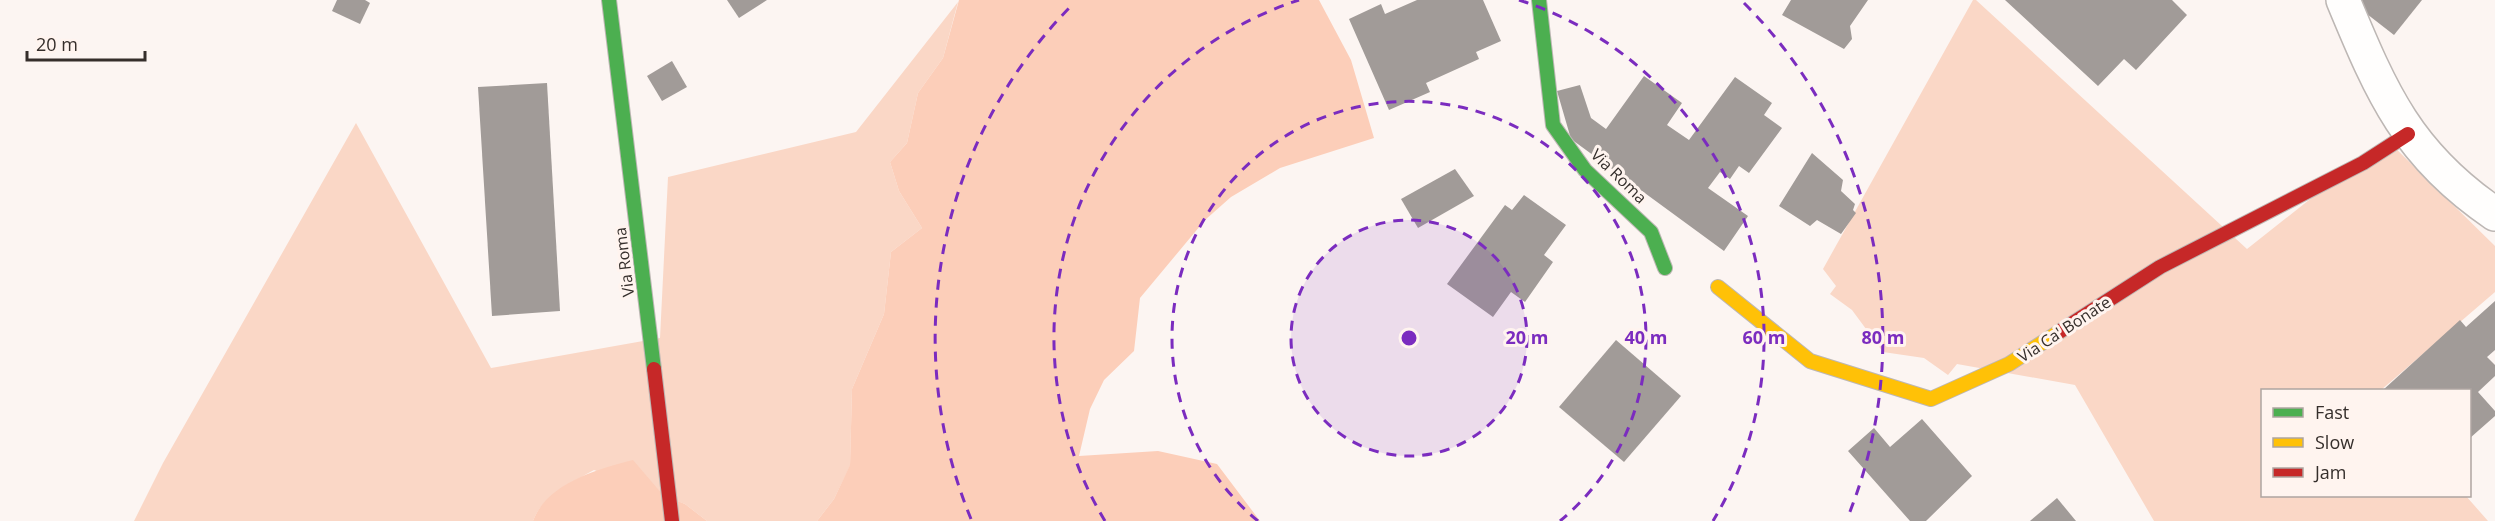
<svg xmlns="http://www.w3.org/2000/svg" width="2495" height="521" font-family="'Open Sans',sans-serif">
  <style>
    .green { fill: #fad7c6 }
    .forest { fill: #fcceb9 }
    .building { fill: #a19b98 }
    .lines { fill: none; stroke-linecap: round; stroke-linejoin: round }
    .street-casing { stroke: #bdb7b4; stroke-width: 36 }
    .fast-casing { stroke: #bdb7b4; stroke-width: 16 }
    .slow-casing { stroke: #bdb7b4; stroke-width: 16 }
    .jam-casing { stroke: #bdb7b4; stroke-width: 16 }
    .street { stroke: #fffefd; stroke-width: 33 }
    .fast { stroke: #4caf50; stroke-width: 14 }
    .slow { stroke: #ffc107; stroke-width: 14 }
    .jam { stroke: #c62828; stroke-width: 14 }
    .ring { fill: none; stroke: #7b2cbf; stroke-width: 3; stroke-dasharray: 10 8 }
    .labels { text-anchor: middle; stroke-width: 6; stroke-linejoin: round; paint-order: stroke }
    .street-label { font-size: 16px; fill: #352e2b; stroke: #fff4ef }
    .centre { fill: #7b2cbf; stroke: #fff4ef; stroke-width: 3 }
    .ring-label { font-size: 18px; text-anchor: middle; font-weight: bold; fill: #7b2cbf; stroke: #fff4ef; stroke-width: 6; stroke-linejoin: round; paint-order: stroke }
  </style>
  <rect width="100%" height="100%" fill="#fcf5f2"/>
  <g class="green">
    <path d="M1973 0H1976L2247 249 2386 139 2495 246V292L2381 390H2262V496H2466L2488 521H2154L2075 385 1957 364 1948 375 1924 358 1883 352 1852 310 1830 294 1836 286 1823 269Z"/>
    <path d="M958 2 943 58 918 93 907 143 890 162 899 191 922 228 891 252 884 314 852 389 850 466 834 499 817 521H707L685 504 594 470C571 483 542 496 533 521H134L163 463 356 123 491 368 660 338 668 177 856 132Z"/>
  </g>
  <g class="forest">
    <path d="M959 0H1319L1351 60 1374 138 1280 168 1231 197 1205 220 1140 298 1134 351 1104 380 1090 409 1079 456 1158 451 1217 464 1260 521H817L834 499 850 465 852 389 884 314 891 252 922 228 899 191 890 162 907 143 918 93 943 58Z"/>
    <path d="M633 460 663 495 685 504 707 521H533C547 483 598 469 633 460Z"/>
  </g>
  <g class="building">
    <path d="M337 0H365L370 3 360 24 332 11Z"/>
    <path d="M727 0H767L739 18Z"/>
    <path d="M1417 0H1483L1501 41 1476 52 1479 59 1426 83 1430 92 1389 110 1349 19 1381 4 1385 14Z"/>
    <path d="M1791 0H1868L1850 26 1852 39 1844 49 1782 15Z"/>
    <path d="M2005 0H2172L2187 15 2136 70 2124 59 2098 86Z"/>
    <path d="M2349 0H2422L2394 35Z"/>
    <path d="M672 61 687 87 662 101 647 76Z"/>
    <path d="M1644 76 1682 103 1667 125 1689 140 1735 77 1772 103 1764 115 1782 128 1749 173 1739 166 1730 179 1720 172 1708 188 1748 216 1724 251 1571 139 1557 91 1580 85 1591 118 1606 129Z"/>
    <path d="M547 83 560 311 492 316 478 87Z"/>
    <path d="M1812 153 1843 180 1841 191 1855 204 1853 210 1856 213 1841 234 1817 220 1810 226 1779 206Z"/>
    <path d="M1455 169 1474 196 1418 228 1401 199Z"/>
    <path d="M1524 195 1566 225 1544 255 1553 262 1525 302 1511 292 1493 317 1447 284 1505 205 1512 210Z"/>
    <path d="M2495 301V350L2487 357 2495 365V376L2478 392 2495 411V416L2470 438V390H2383L2460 320 2466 327Z"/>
    <path d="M1616 340 1681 396 1624 462 1559 407Z"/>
    <path d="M1922 419 1972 476 1926 521H1910L1848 451 1874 428 1890 447Z"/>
    <path d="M2057 498 2076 521H2030Z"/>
  </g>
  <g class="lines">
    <g class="street-casing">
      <path id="street" d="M2343 0C2382 94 2408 155 2495 214"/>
    </g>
    <g class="fast-casing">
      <g id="fast">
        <path d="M609 0 654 369"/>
        <path d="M1539 0 1553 125 1585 170 1651 232 1665 268"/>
      </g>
    </g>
    <g class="slow-casing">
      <path id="slow" d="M1718 287 1810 361 1931 399 2009 364 2059 332"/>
    </g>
    <g class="jam-casing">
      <g id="jam">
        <path d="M2059 332 2160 267 2363 163 2408 134"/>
        <path d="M654 369 672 521"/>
      </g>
    </g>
    <use href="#street" class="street"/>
    <use href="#fast" class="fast"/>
    <use href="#slow" class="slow"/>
    <use href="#jam" class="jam"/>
  </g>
  <circle cx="1409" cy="338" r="118" fill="#7b2cbf" fill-opacity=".12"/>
  <g class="ring">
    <circle cx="1409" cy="338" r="118"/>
    <path d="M1258 521A237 237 0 1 1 1560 521"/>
    <path d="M1105 521A355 355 0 0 1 1299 0M1519 0A355 355 0 0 1 1713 521"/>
    <path d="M971 519A474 474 0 0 1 1074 3M1744 3A474 474 0 0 1 1847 519"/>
  </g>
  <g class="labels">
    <g class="street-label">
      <text transform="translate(1619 176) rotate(44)" y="6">Via Roma</text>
      <text transform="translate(624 262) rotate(-97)" y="6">Via Roma</text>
      <text transform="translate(2064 329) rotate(-33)" y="6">Via Ca' Bonate</text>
    </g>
  </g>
  <circle cx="1409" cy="338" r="9" class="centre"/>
  <g class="ring-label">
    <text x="1527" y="344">20 m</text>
    <text x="1646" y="344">40 m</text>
    <text x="1764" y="344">60 m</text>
    <text x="1883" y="344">80 m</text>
  </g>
  <rect x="2261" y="389" width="210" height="108" fill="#fff4ef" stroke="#aea5a1" stroke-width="1.5"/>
  <rect x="2273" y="408" width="30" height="9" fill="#4caf50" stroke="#aea5a1" stroke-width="1.5"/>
  <text x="2315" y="419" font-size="18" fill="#352e2b">Fast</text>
  <rect x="2273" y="438" width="30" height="9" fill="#ffc107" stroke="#aea5a1" stroke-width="1.5"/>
  <text x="2315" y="449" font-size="18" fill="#352e2b">Slow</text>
  <rect x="2273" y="468" width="30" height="9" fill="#c62828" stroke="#aea5a1" stroke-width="1.5"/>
  <text x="2315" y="479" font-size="18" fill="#352e2b">Jam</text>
  <path d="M27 51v9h118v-9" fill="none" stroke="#352e2b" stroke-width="3"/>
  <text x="36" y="51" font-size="18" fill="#352e2b" stroke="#fff4ef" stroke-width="4.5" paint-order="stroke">20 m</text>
</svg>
